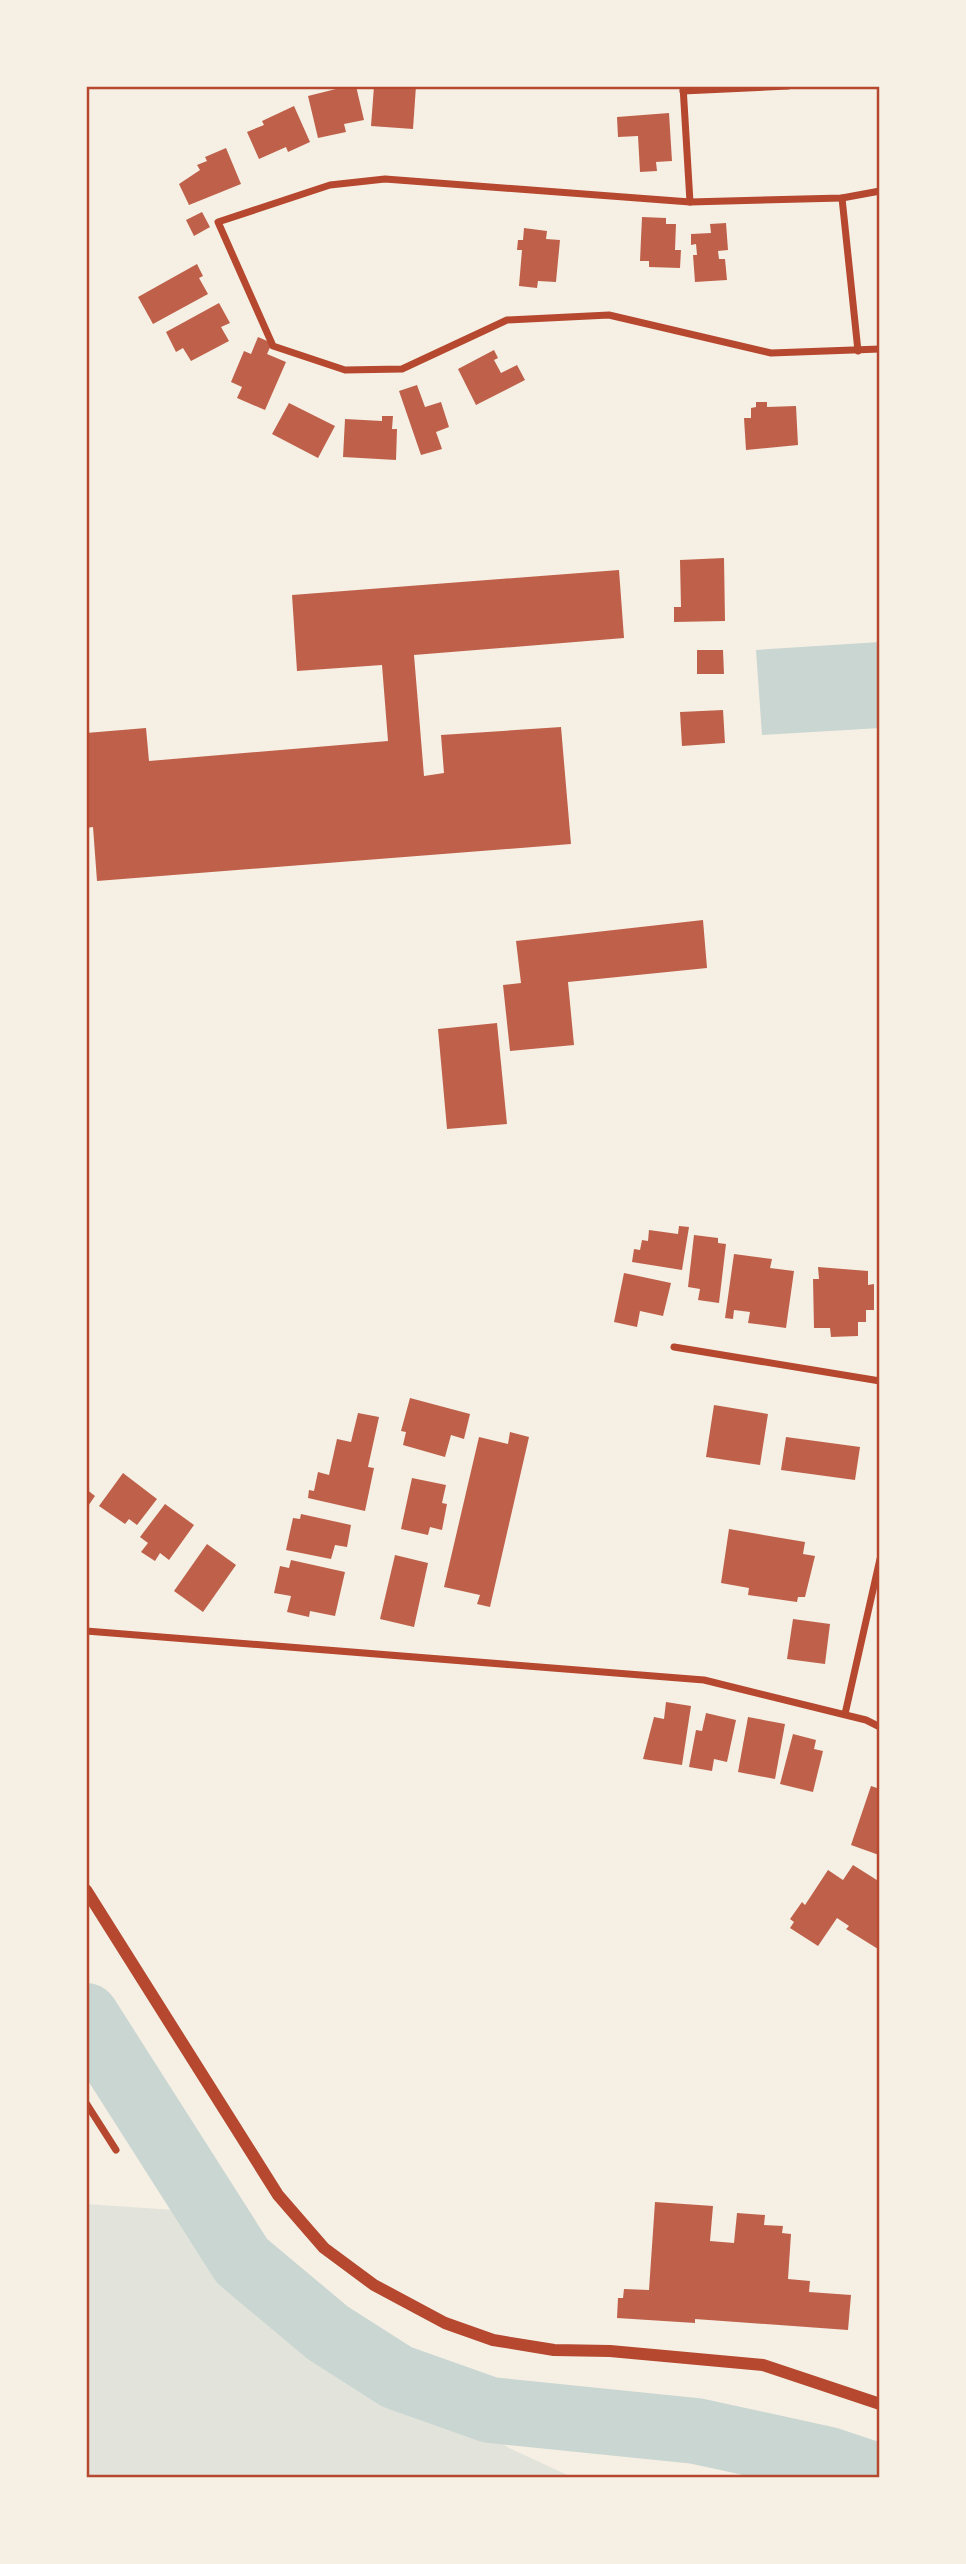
<svg xmlns="http://www.w3.org/2000/svg" width="966" height="2564" font-family="'DM Sans',sans-serif">
  <style>
    .green { fill: #e2e4dc }
    .water { fill: #c9d6d2 }
    .lines { fill: none; stroke-linecap: round; stroke-linejoin: round }
    .river { stroke: #c9d6d2; stroke-width: 66 }
    .building { fill: #bf614a }
    .minor { stroke: #b5482f; stroke-width: 7 }
    .tertiary { stroke: #b5482f; stroke-width: 12 }
    .neatline { fill: none; stroke: #b5482f; stroke-width: 2.5 }
  </style>
  <rect width="100%" height="100%" fill="#f6efe4"/>
  <path class="green" d="M86 2204 204 2212 359 2338 509 2448 574 2478H86Z"/>
  <path class="water" d="M880 642V728L762 735 756 650Z"/>
  <g class="lines">
    <path class="river" d="M86 2016 242 2261 328 2333 397 2377 490 2410 696 2431 829 2460 880 2477"/>
  </g>
  <g class="building">
    <path d="M348 86H356L364 120 344 124 346 132 318 138 308 96Z"/>
    <path d="M374 86H416L413 129 371 126Z"/>
    <path d="M294 106 310 142 288 152 286 147 259 159 247 132 264 125 262 121Z"/>
    <path d="M669 113 672 161 656 162 657 171 640 172 638 136 618 137 617 117Z"/>
    <path d="M226 148 241 184 189 205 179 184 200 170 197 165 207 161 205 157Z"/>
    <path d="M202 212 210 227 194 236 186 220Z"/>
    <path d="M642 217 666 218V224H676L675 250H681L680 268 649 267V261H640Z"/>
    <path d="M726 223 728 250 718 251 719 259H725L727 280 695 282 693 255H697L696 244 691 245V234L711 233 710 224Z"/>
    <path d="M524 228 547 231 546 239 560 240 556 282 538 281 537 288 519 286 522 250H517L518 240H523Z"/>
    <path d="M197 264 203 276 199 278 208 294 153 324 138 297Z"/>
    <path d="M219 303 230 323 221 327 229 341 191 361 183 348 176 352 166 332Z"/>
    <path d="M258 337 272 343 267 354 286 362 265 410 237 398 242 387 231 382 244 351 251 354Z"/>
    <path d="M494 350 498 358 494 360 501 373 517 365 525 380 476 405 458 369Z"/>
    <path d="M417 385 425 407 441 402 449 427 436 432 442 449 421 455 399 391Z"/>
    <path d="M756 402H767V407L796 406 798 445 746 450 744 418H751V408L756 407Z"/>
    <path d="M289 403 335 426 318 458 272 434Z"/>
    <path d="M382 416H393L392 429H397L396 460 343 457 345 419 382 421Z"/>
    <path d="M724 558 725 621 674 622V607H681L680 560Z"/>
    <path d="M619 570 624 638 414 655 424 776 444 773 441 735 561 727 571 844 97 881 93 827 86 828V733L146 728 149 761 388 741 382 665 297 671 292 595Z"/>
    <path d="M697 650H723L724 674H697Z"/>
    <path d="M723 710 725 743 682 746 680 712Z"/>
    <path d="M703 920 707 968 568 982 574 1045 510 1051 503 985 521 983 516 941Z"/>
    <path d="M497 1023 507 1124 447 1129 438 1029Z"/>
    <path d="M679 1226 689 1227 682 1270 632 1262 634 1249 640 1250 642 1240 648 1241 649 1230 678 1234Z"/>
    <path d="M694 1235 718 1238V1243L726 1244 719 1303 698 1300 700 1289 688 1287Z"/>
    <path d="M734 1254 772 1259 770 1268 794 1271 786 1328 748 1323 750 1312 734 1310 733 1319 725 1318Z"/>
    <path d="M818 1267 868 1271V1285L874 1284V1310H866V1322H858V1336L831 1337 830 1328H814L813 1279H819Z"/>
    <path d="M624 1273 671 1283 663 1316 640 1311 637 1327 614 1322Z"/>
    <path d="M410 1398 470 1414 464 1439 451 1435 445 1457 403 1445 406 1432 401 1431Z"/>
    <path d="M714 1405 768 1414 760 1465 706 1457Z"/>
    <path d="M358 1413 379 1417 368 1467 374 1468 365 1511 308 1498 309 1490 314 1491 318 1472 329 1475 337 1439 351 1442Z"/>
    <path d="M510 1432 529 1437 490 1607 477 1604 480 1595 444 1587 479 1437 508 1444Z"/>
    <path d="M786 1437 860 1447 855 1480 781 1470Z"/>
    <path d="M123 1473 157 1499 137 1525 129 1519 125 1524 99 1506Z"/>
    <path d="M412 1478 446 1485 442 1503 447 1504 442 1530 430 1527 428 1535 401 1529Z"/>
    <path d="M86 1489 95 1496 86 1509Z"/>
    <path d="M165 1504 194 1525 169 1560 160 1553 155 1561 141 1552 148 1543 140 1537Z"/>
    <path d="M301 1514 351 1525 347 1547 335 1545 331 1559 286 1550 293 1518 300 1519Z"/>
    <path d="M729 1529 805 1542 803 1554 815 1556 805 1597H798L797 1602 748 1595 749 1588 721 1583Z"/>
    <path d="M207 1544 236 1565 203 1612 174 1591Z"/>
    <path d="M395 1555 428 1563 414 1627 380 1619Z"/>
    <path d="M291 1560 345 1572 335 1616 310 1611 309 1617 287 1612 291 1596 274 1593 280 1566 289 1568Z"/>
    <path d="M793 1619 830 1624 825 1664 787 1659Z"/>
    <path d="M666 1702 691 1706 682 1765 643 1759 654 1717 664 1719Z"/>
    <path d="M706 1713 736 1720 727 1762 714 1759 712 1771 689 1767 696 1730 702 1731Z"/>
    <path d="M748 1717 785 1724 775 1779 738 1772Z"/>
    <path d="M793 1734 816 1740 814 1749 823 1751 813 1792 780 1784Z"/>
    <path d="M871 1786 880 1789 879 1855 851 1845Z"/>
    <path d="M853 1865 880 1882V1946L878 1949 846 1929 849 1926 837 1918 818 1946 790 1928 794 1922 790 1919 802 1902 805 1905 828 1870 843 1880Z"/>
    <path d="M655 2202 713 2206 710 2241 734 2243 737 2213 765 2215 764 2225 783 2226 782 2233 791 2234 788 2279 810 2281 809 2292 851 2295 848 2330 695 2319V2323L617 2318 618 2298H623L624 2289 649 2290Z"/>
  </g>
  <g class="lines">
    <g class="minor">
      <path d="M683 86 690 202"/>
      <path d="M683 91 788 86"/>
      <path d="M880 191 842 198 690 202 385 179 330 185 218 222 273 346 345 370 402 369 507 320 609 315 771 353 880 349"/>
      <path d="M842 198 858 351"/>
      <path d="M674 1347 880 1381"/>
      <path d="M86 1631 704 1680 866 1720 880 1727"/>
      <path d="M845 1714 880 1559"/>
      <path d="M86 2103 116 2150"/>
    </g>
    <path class="tertiary" d="M86 1890 278 2195 324 2248 374 2285 445 2323 493 2340 554 2350 610 2351 763 2365 880 2404"/>
  </g>
  <rect width="966" height="2564" fill="none" stroke="#f6efe4" stroke-width="175"/>
  <rect x="88" y="88" width="790" height="2388" class="neatline"/>
</svg>
